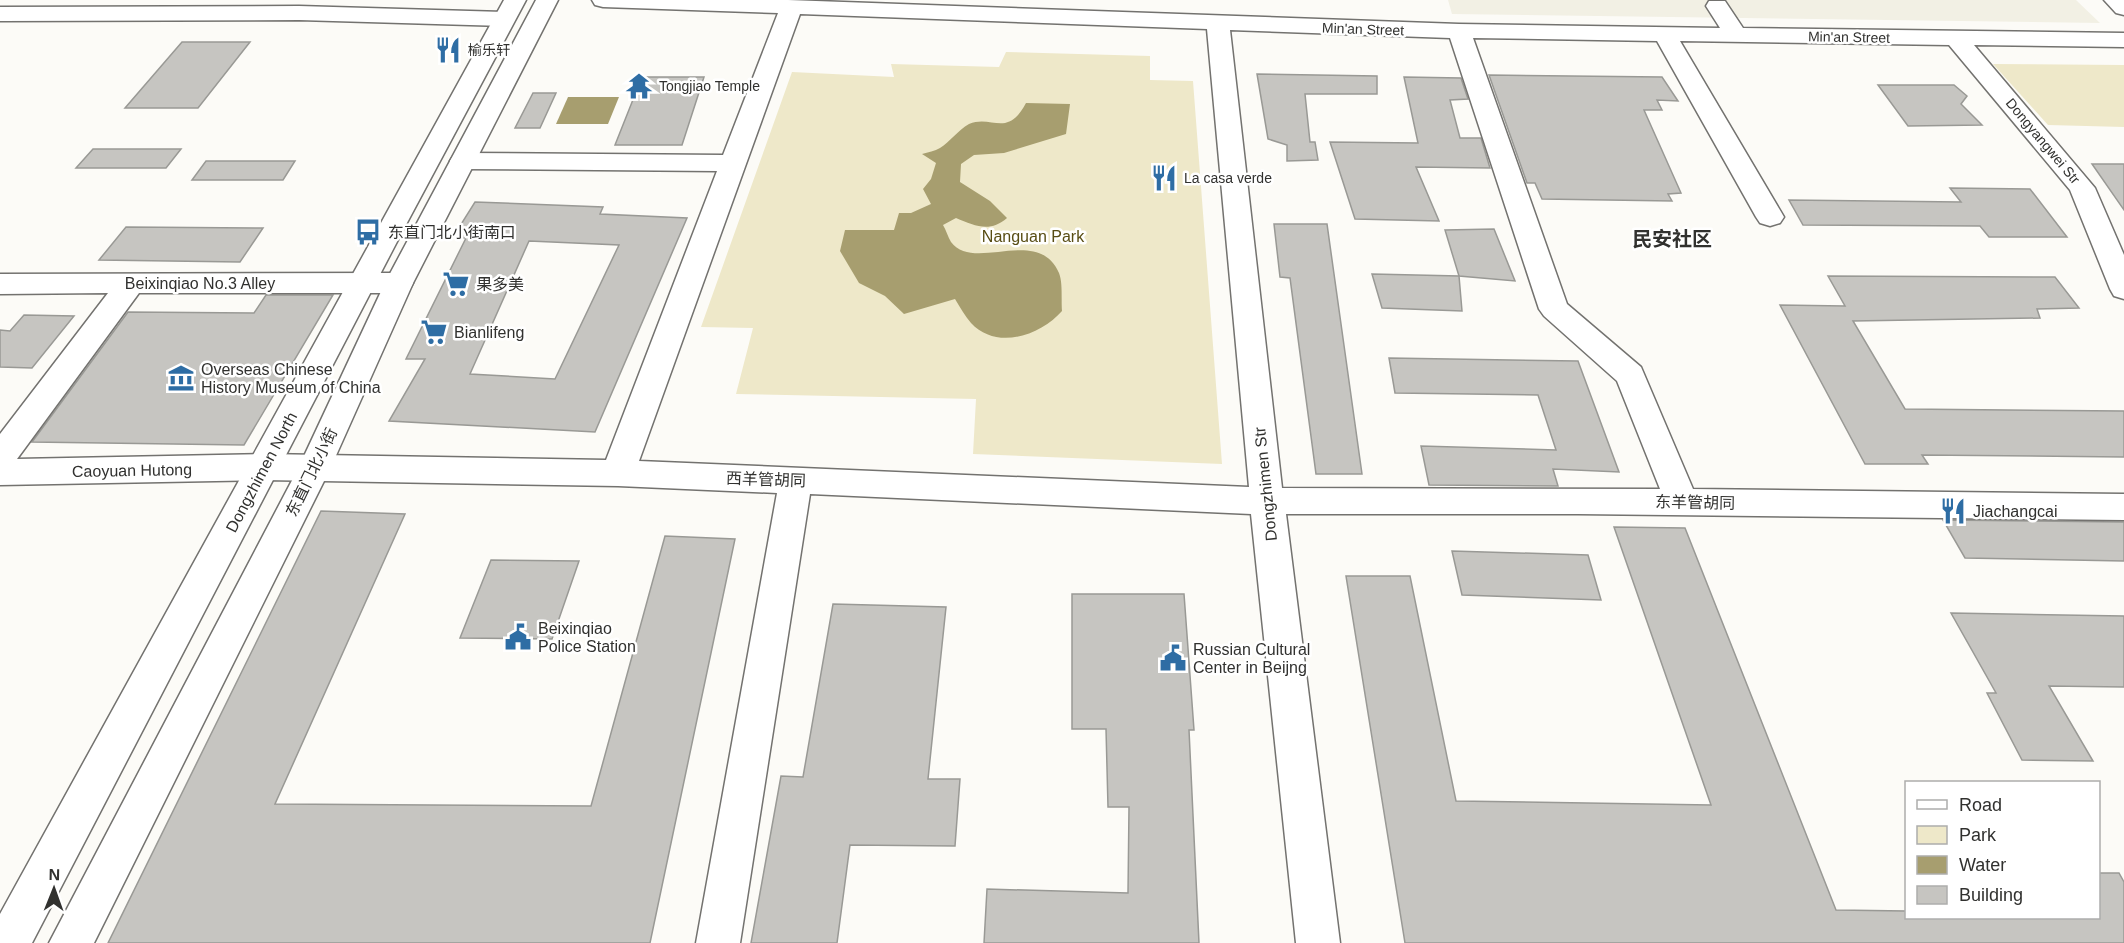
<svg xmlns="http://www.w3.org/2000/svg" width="2124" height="943" font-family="Arial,'Noto Sans SC',sans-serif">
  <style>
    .built { fill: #f2f0e4 }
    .green { fill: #eee8c9 }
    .water { fill: #a79e6f }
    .building { fill: #c6c5c1; stroke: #999995; stroke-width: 1.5; fill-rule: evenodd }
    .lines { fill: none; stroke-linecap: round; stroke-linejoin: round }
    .minor-casing { stroke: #73726f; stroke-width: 3 }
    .major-casing { stroke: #73726f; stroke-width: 3 }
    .minor { fill: #fff; fill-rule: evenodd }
    .major { fill: #fff; fill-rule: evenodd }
    .labels { text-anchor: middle; stroke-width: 5; stroke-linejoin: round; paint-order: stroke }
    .far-street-label { font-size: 14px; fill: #31312f; stroke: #fff }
    .far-poi-label { font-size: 14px; fill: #31312f; stroke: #fff; text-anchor: start }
    .poi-label { font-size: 16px; fill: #31312f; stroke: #fff; text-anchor: start }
    .park-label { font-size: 16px; fill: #584d14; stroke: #fff }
    .street-label { font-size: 16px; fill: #31312f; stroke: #fff }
    .quarter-label { font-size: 20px; font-weight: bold; fill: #31312f; stroke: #fff }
  </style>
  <rect width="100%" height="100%" fill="#fcfbf7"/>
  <path class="built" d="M1448 0H2076L2100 23 1452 14Z"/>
  <g class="green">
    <path d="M1006 52 1150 56V80L1193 81 1222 464 973 454 976 399 736 394 753 328 701 327 792 72 894 77 891 64 999 67Z"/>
    <path d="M1993 64 2124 65V127L2048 125Z"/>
  </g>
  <g class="water">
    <path d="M568 97H619L608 124H556Z"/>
    <path d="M1026 103 1070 104 1066 134 1004 153 974 155 961 164 960 182 990 201 1007 218C990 233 975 226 956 218L943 225C946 230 948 237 951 242 974 273 1038 225 1059 273 1063 283 1061 300 1062 311 1041 335 997 351 971 323 965 316 960 307 955 299L904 314 885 296 859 283 840 251 845 230H894L899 213H911L931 204 923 189 931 179 936 163 922 154C928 152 935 151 940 148 950 142 958 130 969 124 992 114 1007 139 1026 103Z"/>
  </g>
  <g class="building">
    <path d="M182 42H250L198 108H125Z"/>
    <path d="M1257 74 1377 76V94H1305L1310 142H1315L1318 160 1287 161V145L1268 139Z"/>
    <path d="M1489 75 1662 77 1678 101 1657 100 1662 110H1644L1681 193 1668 194 1672 201 1542 199 1535 183H1527Z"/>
    <path d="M642 77H704L682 145H615Z"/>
    <path d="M1404 77 1461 78 1468 99 1450 100 1460 138H1481L1490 168 1416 167 1439 221 1355 219 1330 142 1418 143Z"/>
    <path d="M1878 85H1954L1967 96 1961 104 1982 125 1908 126Z"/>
    <path d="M533 93H556L540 128H515Z"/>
    <path d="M93 149H181L166 168H76Z"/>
    <path d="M206 161H295L283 180H192Z"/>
    <path d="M2092 164H2124V210Z"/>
    <path d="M1950 188 2030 189 2067 237H1989L1980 226 1803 225 1789 200 1961 202Z"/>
    <path d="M475 202 603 207 600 214 687 218 595 432 389 421 425 359H406L466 238 453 237ZM529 241 619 245 555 379 470 374Z"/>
    <path d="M1274 224H1327L1362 474H1316L1290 278 1280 277Z"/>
    <path d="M126 227 263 228 240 262 99 260Z"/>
    <path d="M1494 229 1515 281 1459 276 1445 230Z"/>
    <path d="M1372 274 1459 276 1462 311 1382 308Z"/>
    <path d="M1828 276 2055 277 2079 308 2037 309 2040 318 1853 321 1905 409 2124 411V457L1922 455 1928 464H1865L1780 305 1845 306Z"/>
    <path d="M266 295H333L244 445 32 442 128 312 254 313Z"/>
    <path d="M24 315 74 316 32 368 0 367V330L10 331Z"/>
    <path d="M1389 358 1578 361 1619 472 1553 469 1558 486 1429 485 1421 446 1556 450 1538 395 1395 393Z"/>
    <path d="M321 511 405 514 275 804 591 806 665 536 735 539 650 943H108Z"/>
    <path d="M1943 520 2124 522V561L1965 558Z"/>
    <path d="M1614 527 1685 528 1836 910 1906 911V918H2098V873H2119L2124 882V943H1405L1346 576H1410L1456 801 1711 805Z"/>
    <path d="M1452 551 1588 555 1601 600 1462 595Z"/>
    <path d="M491 560 579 561 552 639 460 638Z"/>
    <path d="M1072 594H1184L1194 730H1189L1199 943H984L987 889 1128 893 1129 807H1108L1106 729H1072Z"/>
    <path d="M833 604 946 607 928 779H960L955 846 850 845 837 943H751L781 776 803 777Z"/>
    <path d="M1951 613 2124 616V687L2049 686 2093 761 2022 760 1987 693H1996Z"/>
  </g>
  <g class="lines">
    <g class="minor-casing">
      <g id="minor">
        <path d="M592 0H788L1459 24 1720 28 1706 6 1709 1H1725L1743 28 2124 33V47L1974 45 2095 188 2124 255V299L2114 296 2110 289 2070 190 1949 45 1680 41 1784 217 1780 223 1770 226 1760 223 1756 217 1657 41 1473 38 1567 304 1641 367 1693 489 2124 494V520L1578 514H1286L1340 943H1296L1251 514 810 494 740 943H696L777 493 618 486 265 480 0 485V434L108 293 0 294V274L399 273 409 276 413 283 409 290 399 293H139L17 459 265 454 606 460 717 171 463 169 454 167 450 161 454 155 463 153 723 155 778 13 603 7 595 5ZM800 14 1207 29 1249 487 639 461ZM1230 30 1450 38 1539 309 1544 316 1617 381 1660 489 1282 488Z"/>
        <path d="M2104 0H2124V15L2116 13Z"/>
        <path d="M299 6 504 12 512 14 515 19 512 24 504 26 299 20 0 21V7Z"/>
      </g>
    </g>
    <g class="major-casing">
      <g id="major">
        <path d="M504 0H526L401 234 32 943H0V914Z"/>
        <path d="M536 0H558L413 283 330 469 94 943H49L298 469 385 283Z"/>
      </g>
    </g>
    <use href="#minor" class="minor"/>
    <use href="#major" class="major"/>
  </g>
  <defs>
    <g id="restaurant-bare" transform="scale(2.07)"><path d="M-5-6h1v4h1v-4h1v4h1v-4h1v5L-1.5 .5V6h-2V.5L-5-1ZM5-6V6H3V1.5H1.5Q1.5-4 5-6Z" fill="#2e6da4" stroke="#fff" stroke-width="2.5" paint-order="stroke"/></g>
    <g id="temple-bare" transform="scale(2.07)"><path d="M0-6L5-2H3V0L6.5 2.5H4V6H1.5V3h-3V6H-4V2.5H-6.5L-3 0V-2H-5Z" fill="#2e6da4" stroke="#fff" stroke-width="2.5" paint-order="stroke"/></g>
    <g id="bus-bare" transform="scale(2.07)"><path d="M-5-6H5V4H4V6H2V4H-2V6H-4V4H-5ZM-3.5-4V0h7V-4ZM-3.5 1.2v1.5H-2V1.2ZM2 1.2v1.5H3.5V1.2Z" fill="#2e6da4" stroke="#fff" stroke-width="2.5" paint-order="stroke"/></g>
    <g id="supermarket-bare" transform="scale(2.07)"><path d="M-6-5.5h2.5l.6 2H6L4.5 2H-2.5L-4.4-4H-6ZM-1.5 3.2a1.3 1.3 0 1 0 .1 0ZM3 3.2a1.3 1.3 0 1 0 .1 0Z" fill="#2e6da4" stroke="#fff" stroke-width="2.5" paint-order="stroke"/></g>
    <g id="museum-bare" transform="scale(2.07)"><path d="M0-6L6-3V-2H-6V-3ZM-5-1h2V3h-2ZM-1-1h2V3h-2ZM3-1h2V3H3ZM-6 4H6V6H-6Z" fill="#2e6da4" stroke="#fff" stroke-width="2.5" paint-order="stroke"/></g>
    <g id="civic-bare" transform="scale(2.07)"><path d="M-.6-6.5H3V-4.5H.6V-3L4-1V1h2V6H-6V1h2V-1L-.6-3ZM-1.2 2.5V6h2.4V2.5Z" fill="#2e6da4" stroke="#fff" stroke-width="2.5" paint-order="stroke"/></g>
  </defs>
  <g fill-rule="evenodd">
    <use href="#restaurant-bare" x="448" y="50"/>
    <use href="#temple-bare" x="639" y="86"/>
    <use href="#restaurant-bare" x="1164" y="178"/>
    <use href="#bus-bare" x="368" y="232"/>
    <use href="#supermarket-bare" x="456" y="284"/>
    <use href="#supermarket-bare" x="434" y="332"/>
    <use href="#museum-bare" x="181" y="378"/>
    <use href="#restaurant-bare" x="1953" y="511"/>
    <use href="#civic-bare" x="518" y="637"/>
    <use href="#civic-bare" x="1173" y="658"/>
  </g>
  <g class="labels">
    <g class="far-street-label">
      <text transform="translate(1363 29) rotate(2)" y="5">Min'an Street</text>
      <text transform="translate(1849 37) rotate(1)" y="5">Min'an Street</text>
      <text transform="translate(2043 141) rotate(50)" y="5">Dongyangwei Str</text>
    </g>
    <g class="far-poi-label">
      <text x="468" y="55">榆乐轩</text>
      <text x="659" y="91">Tongjiao Temple</text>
      <text x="1184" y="183">La casa verde</text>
    </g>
    <g class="poi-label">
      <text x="388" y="238">东直门北小街南口</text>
      <text x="476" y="290">果多美</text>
      <text x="454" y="338">Bianlifeng</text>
      <text x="201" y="375">Overseas Chinese<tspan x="201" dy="18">History Museum of China</tspan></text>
      <text x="1973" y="517">Jiachangcai</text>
      <text x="538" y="634">Beixinqiao<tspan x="538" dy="18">Police Station</tspan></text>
      <text x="1193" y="655">Russian Cultural<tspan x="1193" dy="18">Center in Beijng</tspan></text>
    </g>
    <g class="park-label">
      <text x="1033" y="242">Nanguan Park</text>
    </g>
    <g class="street-label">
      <text x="200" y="289">Beixinqiao No.3 Alley</text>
      <text transform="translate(132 470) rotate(-1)" y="6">Caoyuan Hutong</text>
      <text transform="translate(261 472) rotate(-62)" y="6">Dongzhimen North</text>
      <text transform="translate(311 472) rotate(-64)" y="6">东直门北小街</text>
      <text transform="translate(766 479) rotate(2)" y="6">西羊管胡同</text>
      <text transform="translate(1265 484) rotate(-96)" y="6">Dongzhimen Str</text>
      <text transform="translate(1695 502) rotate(1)" y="6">东羊管胡同</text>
    </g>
    <g class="quarter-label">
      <text x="1672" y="246">民安社区</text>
    </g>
  </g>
  <rect x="1905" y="781" width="195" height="138" fill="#ffffff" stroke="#adadac" stroke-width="1.5"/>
  <rect x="1917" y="800" width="30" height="9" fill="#ffffff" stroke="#adadac" stroke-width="1.5"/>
  <text x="1959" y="811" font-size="18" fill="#31312f">Road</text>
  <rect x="1917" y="826" width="30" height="18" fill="#eee8c9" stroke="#adadac" stroke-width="1.5"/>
  <text x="1959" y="841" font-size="18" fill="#31312f">Park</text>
  <rect x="1917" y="856" width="30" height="18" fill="#a79e6f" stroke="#adadac" stroke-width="1.5"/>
  <text x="1959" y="871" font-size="18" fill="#31312f">Water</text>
  <rect x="1917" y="886" width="30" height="18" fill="#c6c5c1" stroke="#adadac" stroke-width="1.5"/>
  <text x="1959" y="901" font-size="18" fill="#31312f">Building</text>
  <g transform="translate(54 889) rotate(1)" stroke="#ffffff" stroke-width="4.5" paint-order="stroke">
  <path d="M0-4.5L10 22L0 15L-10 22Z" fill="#31312f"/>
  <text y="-9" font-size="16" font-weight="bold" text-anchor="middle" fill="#31312f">N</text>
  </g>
</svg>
